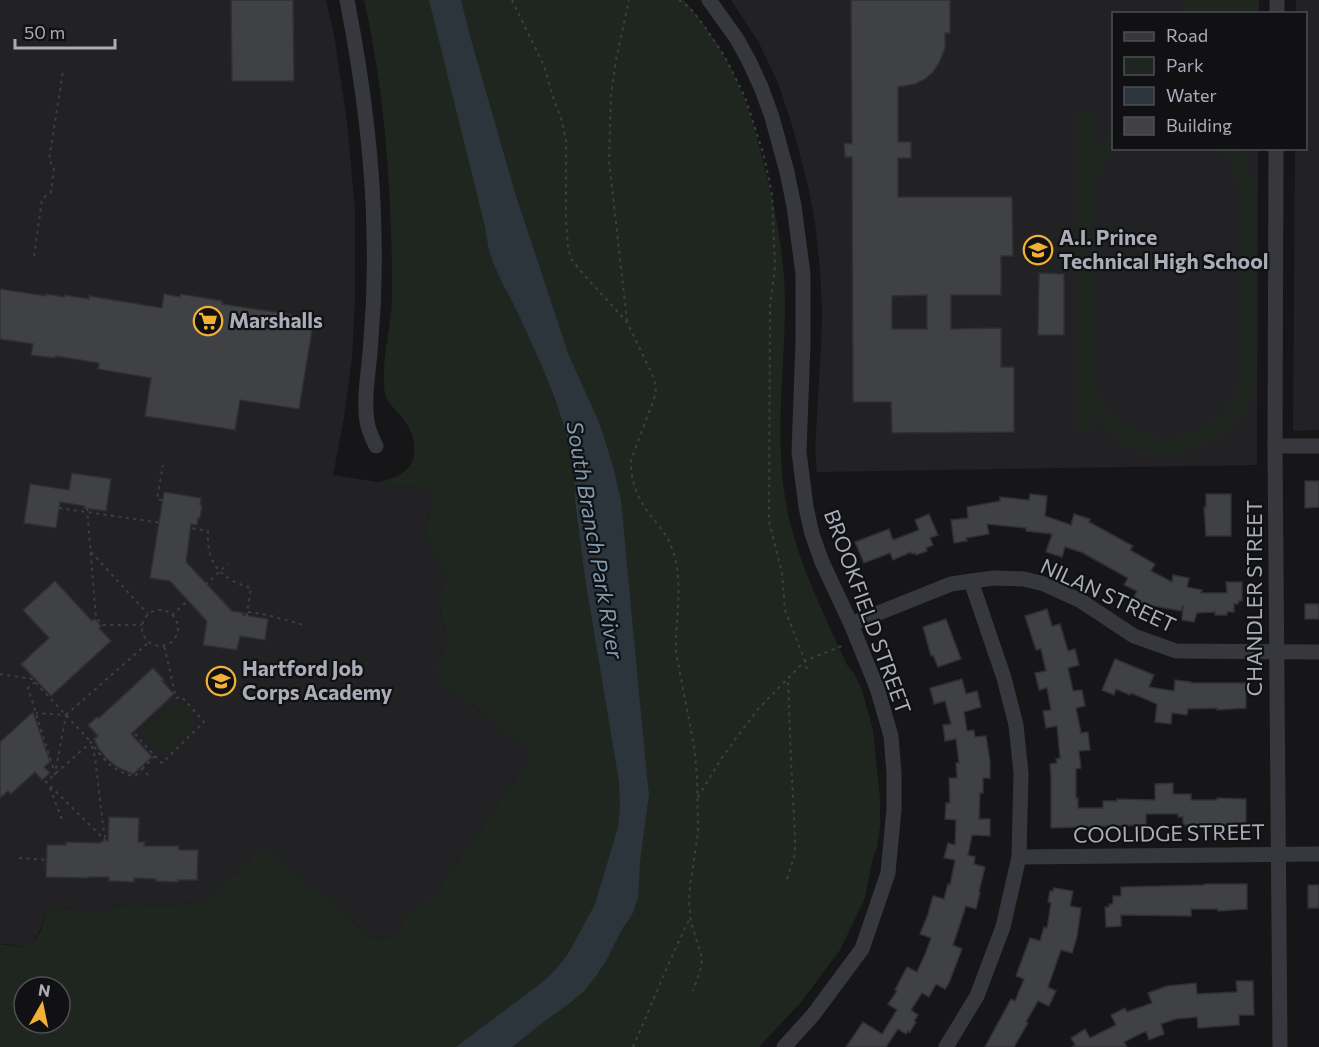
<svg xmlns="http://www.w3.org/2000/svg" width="1319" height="1047" font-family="Commissioner,sans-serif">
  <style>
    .built { fill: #222225 }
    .green { fill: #1e261f; fill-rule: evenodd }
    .water { fill: #2c353c }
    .building { fill: #404145; stroke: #303034; stroke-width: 1.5; fill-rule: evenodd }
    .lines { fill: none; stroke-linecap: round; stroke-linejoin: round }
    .path { stroke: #3d3f44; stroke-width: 2; stroke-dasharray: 3 4.5; stroke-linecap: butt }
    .minor { stroke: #37383d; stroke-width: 15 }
    .labels { text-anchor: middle; stroke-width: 4.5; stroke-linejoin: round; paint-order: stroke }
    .poi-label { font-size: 21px; font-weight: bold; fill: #a8adb8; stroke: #111113; text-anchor: start }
    .street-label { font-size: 21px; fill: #a8adb8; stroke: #111113 }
    .water-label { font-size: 22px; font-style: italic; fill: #7f9bb3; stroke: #111113 }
  </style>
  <rect width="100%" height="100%" fill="#161618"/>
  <g class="built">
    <path d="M0 0H326L334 35 347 122 355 210V299L352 358 344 417 333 475 428 490 432 497 425 532 438 560 444 567 447 576 440 594 439 602 447 639 445 648 437 665 448 688 471 703 520 744 527 751 529 760 438 889 404 920 395 935 388 940 370 936 363 931 329 899 290 870 278 856 254 854 236 875 224 881 205 900 196 903 154 906 133 903 98 912 54 907 46 910 41 927 37 936 32 944 24 947 6 944 0 945Z"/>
    <path d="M731 0H1259V13L1114 14V148L1258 149 1257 465 817 472 815 448 821 350 822 310 820 270 816 230 809 190 793 128 778 83 758 41Z"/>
    <path d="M1296 0H1319V430L1293 431 1295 149 1306 148V14L1296 13Z"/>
  </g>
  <g class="green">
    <path d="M364 0H684C699 19 714 37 726 59 744 92 754 124 763 161 776 210 786 262 785 313 784 372 776 432 784 490 792 552 822 609 847 665L854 673 862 690 873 730 880 799V827L877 848 873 857 865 898 840 950 802 1001 759 1047H0V945C8 944 17 948 25 946 40 944 43 922 46 910L54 907 98 912 133 903 154 906 196 903 205 900 224 881 236 875 254 854 263 850 271 851 278 856 290 870 329 899 363 931 370 936 387 940 395 935 404 920 438 889 529 760 527 751 520 744 471 703 448 688 436 674 437 665 445 648 447 639 439 602 440 594 447 576 444 567 438 560 425 532 432 497 428 490 377 482C392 480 413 472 414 454 416 441 410 426 401 416 392 405 385 402 384 386 382 355 392 325 392 295 392 196 386 97 364 0ZM24 987H60V1023H24Z"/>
    <rect x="1184" y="0" width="74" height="13"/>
    <path d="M1075 111H1095V151L1109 132 1113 129 1114 148 1115 149C1101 165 1097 173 1094 194L1095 378C1096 384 1097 391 1100 396 1122 440 1179 454 1216 418 1225 410 1234 400 1237 389 1239 382 1239 373 1239 366L1240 193C1236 176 1232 161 1219 149H1240L1255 184 1256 363C1254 378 1253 395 1245 408 1220 450 1158 469 1116 439 1107 433 1101 423 1094 415V432H1075Z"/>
    <path d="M176 701 197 723 162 756 142 734Z"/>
  </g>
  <path class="water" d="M429 0H461L470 36 515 193 569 356 594 411 601 428 613 466 621 501 647 777 649 794 640 862 638 898 632 915 622 929 606 961 596 976 585 990 571 1002 541 1024 512 1047H456L544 981 557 968 568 954 595 904 618 827 620 810 619 782 586 584 575 501C579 441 541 363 516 309 506 289 492 266 488 245 487 239 486 233 485 227Z"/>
  <g class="building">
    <path d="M231 0H293L294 81H232Z"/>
    <path d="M851 0H950V33H945V48L939 63 933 72 925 79 915 84 898 87V142H911V158H898V197H1012L1013 256H1001V295H951V329L1001 328V367H1014V432L892 433 891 402H853L852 157H845L844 143 852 144ZM927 295V329H892V296Z"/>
    <path d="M1039 273 1064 274V335H1038Z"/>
    <path d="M0 289 46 296V294L64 297 65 295 89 299V296L162 308 164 294 180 297 181 294 222 301V304L314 318 299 409 240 400 235 430 145 416 151 378 98 369 99 363 56 356 55 358 31 355 33 344 0 339Z"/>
    <path d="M72 473 111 479 106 511 84 508 85 506 60 502 56 528 24 523 30 484 69 490Z"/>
    <path d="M1305 481H1319V507L1305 508Z"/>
    <path d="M164 492 201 498 200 505 202 506 200 518H198L197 525 191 524 186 562 232 611 244 613 243 615 268 619 265 640 240 636 237 650 203 645 207 621 170 581 150 578Z"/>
    <path d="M1030 494 1047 496 1045 516 1071 525 1074 514 1090 519 1089 522 1133 546 1130 550 1155 564 1151 571 1172 582 1173 575 1189 578 1187 587 1202 590 1201 593H1227L1226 582H1242V601H1239L1238 604H1234V612H1227V615H1215V612L1197 613 1194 622 1182 620 1183 605 1181 611 1148 605 1147 607 1133 599 1137 591 1124 585 1128 578 1081 552 1065 547 1062 557 1046 552 1052 534 1026 531V528L987 524 989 534 972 537 966 538 967 541 954 543 951 520 968 518 967 507 1000 501V497L1029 500Z"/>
    <path d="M1206 494H1231V536H1206L1204 507H1206Z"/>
    <path d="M929 514 938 535 930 538 933 545 926 548 927 551 916 555 915 553 912 554 911 552 893 560 890 553 864 563 855 542 889 529 893 540 919 530 915 520Z"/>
    <path d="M55 581 92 621 95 619 101 626 99 628 111 641 51 696 21 664 49 638 23 610Z"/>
    <rect x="1305" y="604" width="14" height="15"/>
    <path d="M1047 609 1052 626 1060 624 1068 651 1075 649 1079 665 1068 668 1073 691 1082 690 1085 706 1076 708 1081 733 1088 732 1090 750 1079 751 1081 768 1076 769V798H1078V808H1103V801H1117V799L1155 800V784L1173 783V794H1191V800H1217V798L1246 799V824L1183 825V817H1178V814H1146V825L1051 828V777L1050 764 1057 763 1056 759 1060 758 1057 726 1046 728 1043 711 1051 710 1047 688 1039 690 1035 673 1046 671 1041 649 1036 650 1025 616Z"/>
    <path d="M946 619 961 659 938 667 933 655 931 656 923 627Z"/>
    <path d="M1115 659 1154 675 1149 687 1174 691 1175 680 1191 682V683H1246V708L1217 710V708L1188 709 1187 715 1172 713 1171 724 1155 722 1157 704 1131 693 1130 695 1116 689 1114 695 1102 690Z"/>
    <path d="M153 668 164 680 162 681 174 694 131 734 152 757 133 774 117 767 106 758 99 749 94 739 98 736 88 725 97 717 99 718Z"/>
    <path d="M962 679 966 694 977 691 981 707 964 712 967 731 974 730 975 737 986 736 990 761V778H983V793H980L979 819H990V836L972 835 968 855 975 857 974 864 985 867 979 892 980 893 976 909 966 906 953 945 962 949 949 983 945 989 936 984 929 997 922 993 911 1010 918 1015 914 1021 916 1022 910 1032 908 1031 906 1034 898 1029 886 1047H846L863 1022 882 1034 897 1010 888 1004 897 991 895 990 907 967 917 972 926 952 931 938 920 934 928 914 933 896 944 899 948 884 950 885 955 860 944 858 948 843 955 845 956 820 945 819 946 803H950L949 778H957L956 763H959L956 739 945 741 943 725 951 724 945 701 934 704 930 688Z"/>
    <path d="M33 712 50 762 44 767 50 773 42 780 35 772 11 794 8 791 0 798V742Z"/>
    <path d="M109 817 139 818 138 842H145L144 846H179V850H198L197 880H178V882L156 881V879L134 878V882L109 881V877H88V878L46 877 47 845H66V842L101 843V841H108Z"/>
    <path d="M1204 884H1247V909L1218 911V909H1191V916L1121 915V926L1106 927 1105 907H1109V904H1113V896H1121V887L1204 885Z"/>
    <rect x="1308" y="885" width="11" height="23"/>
    <path d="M1054 888 1073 891 1070 906 1081 908 1077 937 1072 953 1061 950 1048 987 1056 991 1049 1006 1038 1001 1026 1022 1028 1023 1025 1028 1014 1047H985L1011 999 1015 1001 1024 979 1016 976 1030 938 1040 941 1044 927 1047 928 1051 903 1048 902 1050 891H1053Z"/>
    <path d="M1236 981H1253L1254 1015H1239V1025L1198 1028 1197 1017 1176 1019 1161 1024 1164 1034 1149 1040 1146 1031 1124 1042 1127 1047H1072L1075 1045 1071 1038 1085 1029 1090 1038 1116 1025 1111 1015 1125 1008 1127 1012 1152 1003 1148 993 1167 986 1196 983 1197 994 1237 992Z"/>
  </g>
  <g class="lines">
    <g class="path">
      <path d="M512 0 544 66 554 100 562 121 566 141V220L568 247 571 259 585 276 627 322 654 378 656 387 655 396 631 460C630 480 638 500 651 516 658 525 667 535 671 546 685 580 675 617 676 652L694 746 697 776 698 833 690 886 689 902 691 922 702 958 701 968 693 991"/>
      <path d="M679 0 690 8 705 27 725 57 745 97 764 156 772 194 775 267 770 306 769 521 782 573 785 610 805 661 808 674"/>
      <path d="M34 256 42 199 51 192 54 168 49 160 63 71"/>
      <path d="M627 321 609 161 611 95 616 60 629 0"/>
      <path d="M162 500 157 499 163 465"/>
      <path d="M59 508 176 525"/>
      <path d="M87 508 96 618 103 625H142"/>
      <path d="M185 527 208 531C206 564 221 579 251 588L246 619"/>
      <path d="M91 552 148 614"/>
      <circle cx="160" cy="628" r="18"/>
      <path d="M248 612 268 615 304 625"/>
      <path d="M172 615 228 564"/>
      <path d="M0 674 32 679 90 741"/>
      <path d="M35 682 28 688 55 774 66 715 36 713"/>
      <path d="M66 715 149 642"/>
      <path d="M135 734 155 756 142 769"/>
      <path d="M92 746 95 757 103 826 106 841"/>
      <path d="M155 756 162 763 204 722 182 697 176 698 164 645"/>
      <path d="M50 788 63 822"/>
      <path d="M698 797 723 756 758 709 805 661 844 645"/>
      <path d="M106 841 46 782 91 742C103 759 111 770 132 776H135L142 769 150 777"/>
      <path d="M19 858 47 860"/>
      <path d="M787 879 795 854V835L791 760 788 678"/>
      <path d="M633 1047C652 1004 669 960 690 918"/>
    </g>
    <g class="minor">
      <path d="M347 0C362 77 373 156 374 235 375 269 374 305 371 339 370 365 363 396 367 421 368 430 372 438 376 446"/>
      <path d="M709 0 737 39 749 61 761 87 772 117 787 172 794 206 803 274V343L799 452 806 507 812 534 822 562 851 624 877 688 891 736 894 773V809L888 873 862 949 813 1015 784 1047"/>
      <path d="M1277 14V0"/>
      <path d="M1276 148 1275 446 1280 1047"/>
      <path d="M1275 446H1319"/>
      <path d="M851 624 951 584 993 578 1024 579 1044 584 1081 601 1134 636 1176 651 1319 652"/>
      <path d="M1019 857 1319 854"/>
      <path d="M946 1047 977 996 1003 927 1019 857 1021 773 1016 725 1004 678 971 581"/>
    </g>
  </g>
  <defs>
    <g id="school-ring" transform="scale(1.5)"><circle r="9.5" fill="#111113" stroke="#f2b134" stroke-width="1.5"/><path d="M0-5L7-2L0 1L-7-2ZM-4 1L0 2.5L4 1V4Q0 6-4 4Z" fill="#f2b134"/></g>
    <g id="supermarket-ring" transform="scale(1.5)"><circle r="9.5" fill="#111113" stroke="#f2b134" stroke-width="1.5"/><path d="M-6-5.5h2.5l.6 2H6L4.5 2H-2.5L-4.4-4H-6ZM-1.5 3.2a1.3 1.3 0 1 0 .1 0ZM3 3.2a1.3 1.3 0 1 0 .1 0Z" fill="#f2b134"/></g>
  </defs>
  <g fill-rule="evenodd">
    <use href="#school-ring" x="1038" y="250"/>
    <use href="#supermarket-ring" x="208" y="321"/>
    <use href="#school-ring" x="221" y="681"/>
  </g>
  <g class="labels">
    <g class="poi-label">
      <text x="1059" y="245">A.I. Prince<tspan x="1059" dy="24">Technical High School</tspan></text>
      <text x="229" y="328">Marshalls</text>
      <text x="242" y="676">Hartford Job<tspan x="242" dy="24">Corps Academy</tspan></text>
    </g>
    <g class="street-label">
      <text transform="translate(1108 596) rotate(25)" y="7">NILAN STREET</text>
      <text transform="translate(1255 598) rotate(-90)" y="7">CHANDLER STREET</text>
      <text transform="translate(867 612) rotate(70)" y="7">BROOKFIELD STREET</text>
      <text transform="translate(1169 834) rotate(-1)" y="7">COOLIDGE STREET</text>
    </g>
    <g class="water-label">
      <text transform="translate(595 540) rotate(80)" y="8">South Branch Park River</text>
    </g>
  </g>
  <rect x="1112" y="12" width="195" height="138" fill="#111113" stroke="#4d4f55" stroke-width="1.5"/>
  <rect x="1124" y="32" width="30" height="9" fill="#37383d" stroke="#4d4f55" stroke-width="1.5"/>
  <text x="1166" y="42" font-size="18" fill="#a8adb8">Road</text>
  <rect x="1124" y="57" width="30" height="18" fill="#1e261f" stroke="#4d4f55" stroke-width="1.5"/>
  <text x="1166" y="72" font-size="18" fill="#a8adb8">Park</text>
  <rect x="1124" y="87" width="30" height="18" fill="#2c353c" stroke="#4d4f55" stroke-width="1.5"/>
  <text x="1166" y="102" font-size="18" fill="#a8adb8">Water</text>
  <rect x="1124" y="117" width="30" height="18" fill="#404145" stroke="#4d4f55" stroke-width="1.5"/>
  <text x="1166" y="132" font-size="18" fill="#a8adb8">Building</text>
  <g transform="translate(42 1005) rotate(9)"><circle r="28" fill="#111113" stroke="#4d4f55" stroke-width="1.5"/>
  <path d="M0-4.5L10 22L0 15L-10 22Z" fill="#f2b134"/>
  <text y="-9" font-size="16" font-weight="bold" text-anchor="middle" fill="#a8adb8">N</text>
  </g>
  <path d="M15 39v9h100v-9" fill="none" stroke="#a8adb8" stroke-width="3"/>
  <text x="24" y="39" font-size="18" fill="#a8adb8" stroke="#111113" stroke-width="4.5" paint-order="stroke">50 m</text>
</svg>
